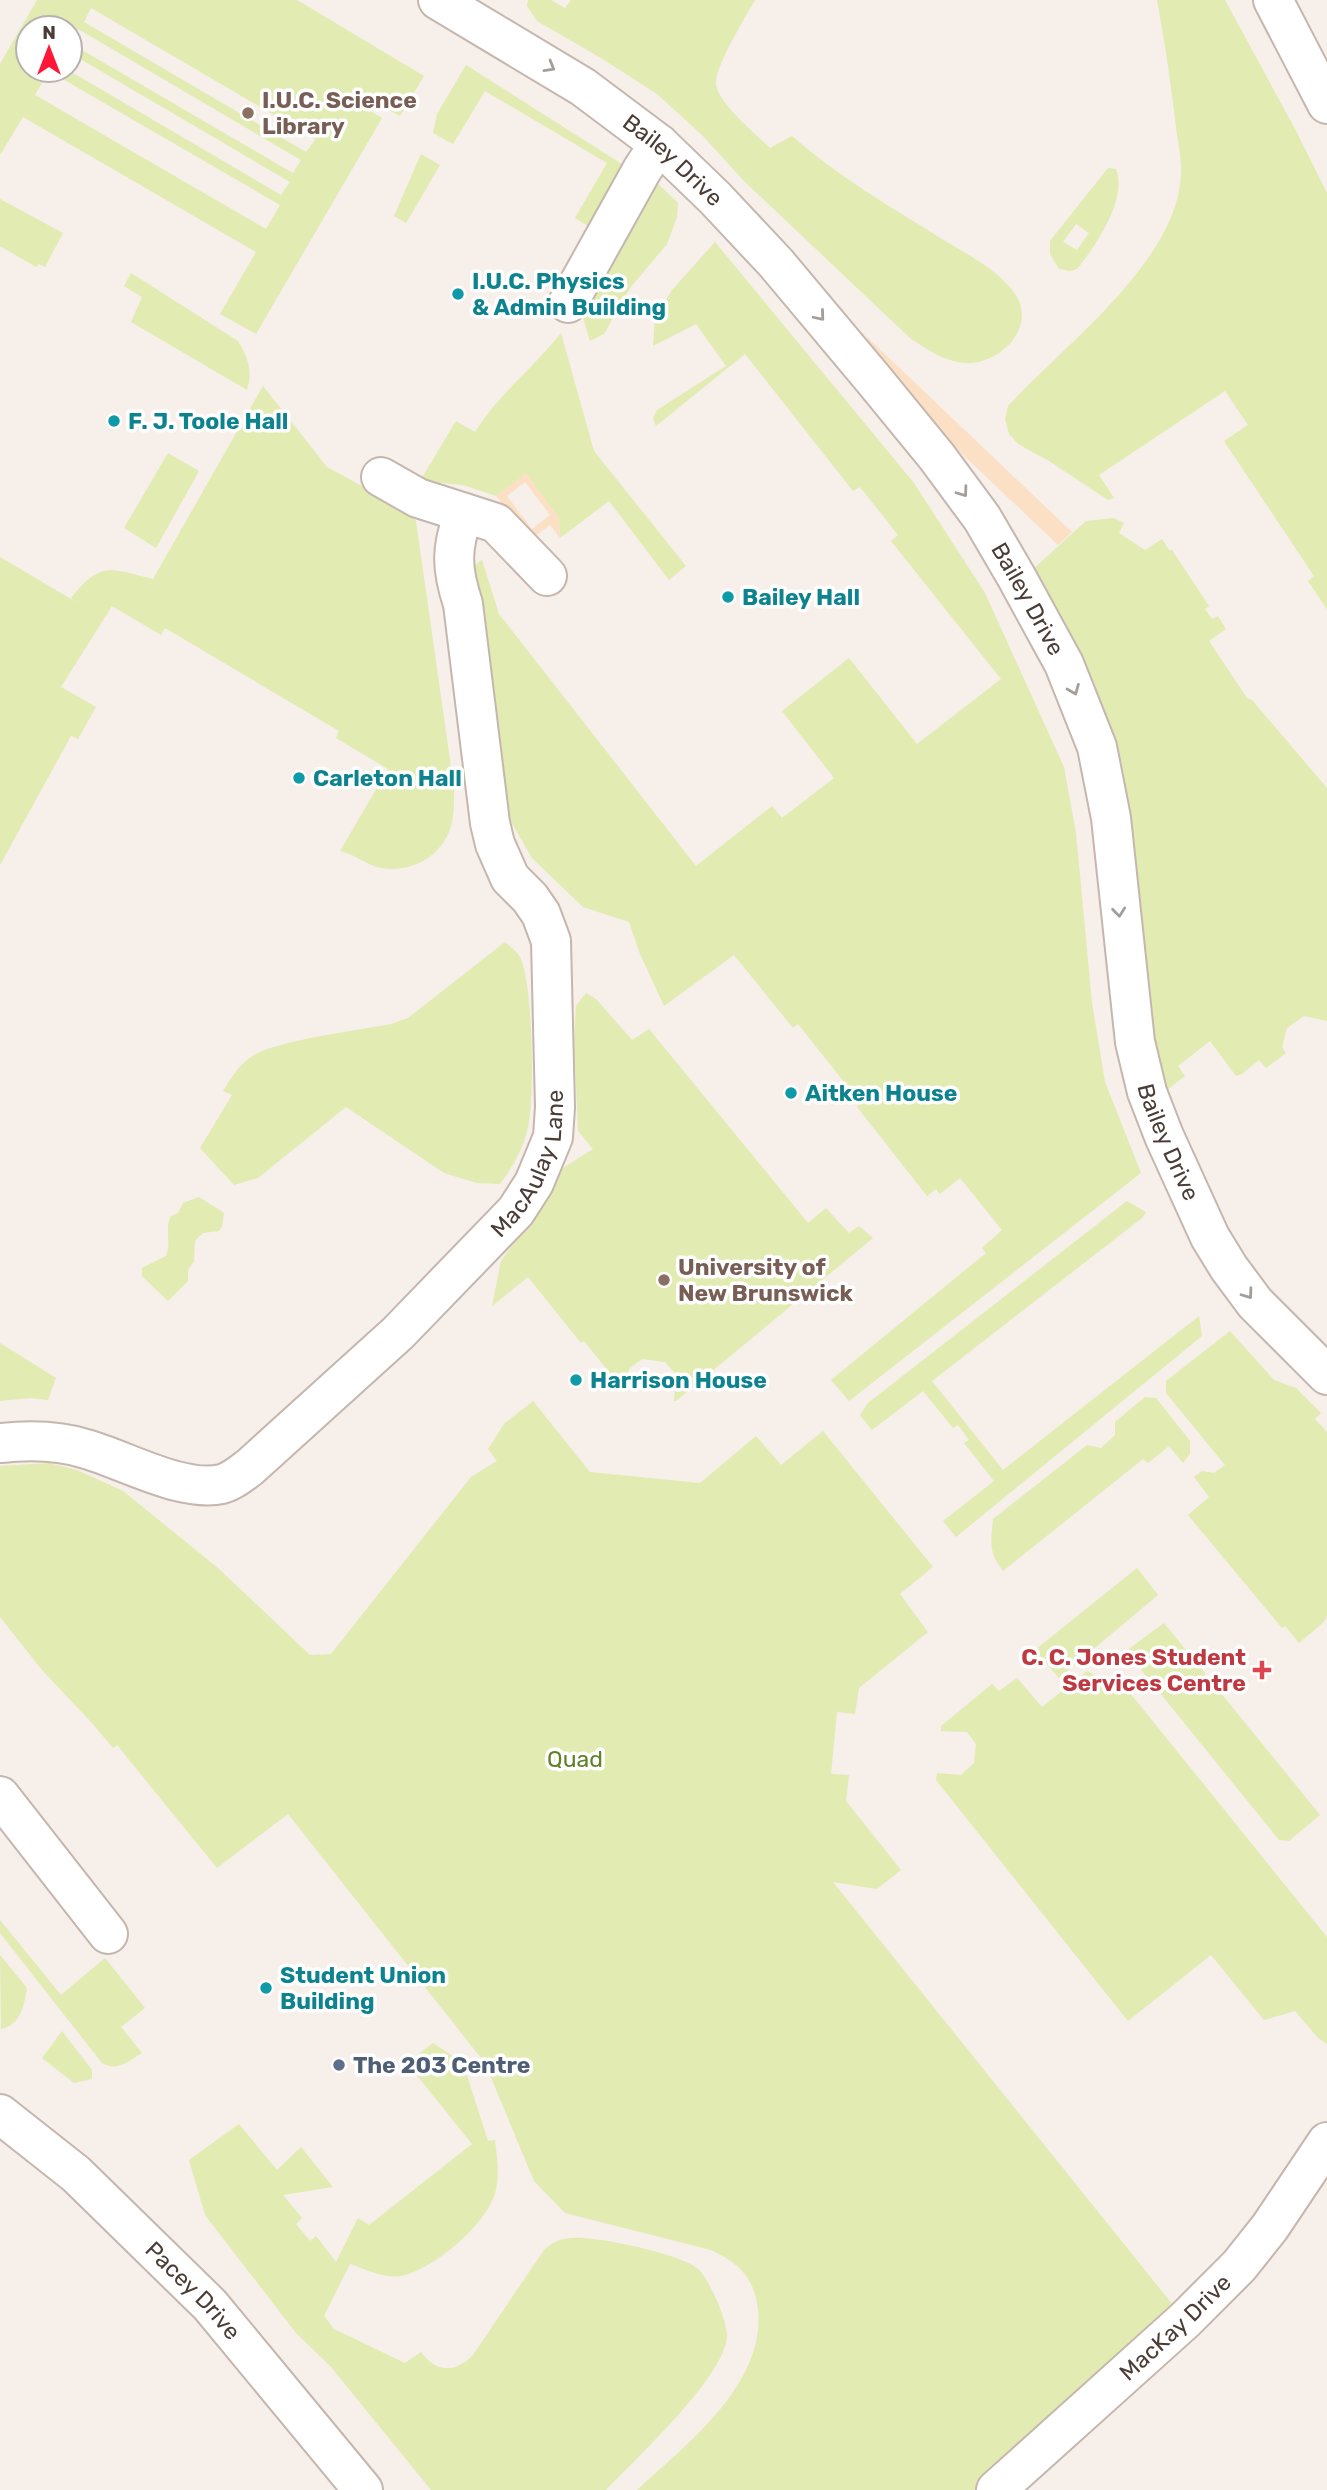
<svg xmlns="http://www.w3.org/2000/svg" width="1327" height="2490" font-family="Rubik,sans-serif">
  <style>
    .green { fill: #e2ebb1; fill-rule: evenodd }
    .sand { fill: #fbe0c5; fill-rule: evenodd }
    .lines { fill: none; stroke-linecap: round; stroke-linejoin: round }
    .minor-casing { stroke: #c5b6ae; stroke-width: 42 }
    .minor { stroke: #fff; stroke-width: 38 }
    .oneway { stroke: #a49e9b }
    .education-dot { fill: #8d6e63; stroke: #fff; stroke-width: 2.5 }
    .culture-dot { fill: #0f9aa8; stroke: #fff; stroke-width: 2.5 }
    .health-dot { fill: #e0444e; stroke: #fff; stroke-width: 2.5 }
    .service-dot { fill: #5c6f8a; stroke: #fff; stroke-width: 2.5 }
    .labels { text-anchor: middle; stroke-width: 7; stroke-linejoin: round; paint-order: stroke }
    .education-label { font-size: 23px; font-weight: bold; fill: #785e54; stroke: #fff; text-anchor: start }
    .street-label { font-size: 23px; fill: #4a3d37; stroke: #fff }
    .culture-label { font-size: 23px; font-weight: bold; fill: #0d838f; stroke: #fff; text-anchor: start }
    .health-label { font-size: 23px; font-weight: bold; fill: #be3a42; stroke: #fff; text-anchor: end }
    .park-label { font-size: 23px; fill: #628026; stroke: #fff }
    .service-label { font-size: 23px; font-weight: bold; fill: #4e5e75; stroke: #fff; text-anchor: start }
  </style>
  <rect width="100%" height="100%" fill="#f6efea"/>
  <g class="green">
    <path d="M37 0H297L424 76 400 116 354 91 349 101 352 100 382 118 256 334 220 314 256 252 23 117 0 155V64ZM91 8 315 139V140L306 152 84 22ZM28 28H70V42L78 29 301 160 293 173 70 43V53L290 182 281 195 68 70H28ZM49 71 280 205 266 229 35 95Z"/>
    <path d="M528 0H551L565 8 571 0H755C746 16 713 70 716 85 720 105 755 133 770 148L792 136C837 176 891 207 942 239 966 254 999 270 1015 294 1037 326 1002 362 969 363 946 363 928 350 910 338L744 181 702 135 657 94 601 58 537 21 527 6Z"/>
    <path d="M1157 0H1225L1295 129 1327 193V609L1308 581 1314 576 1224 441 1248 425 1225 391 1099 475 1114 498 1108 500 1049 461 1018 444 1009 434 1005 419 1008 406C1063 346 1177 262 1181 175 1182 160 1178 143 1176 127 1171 85 1165 42 1157 0Z"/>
    <path d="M466 65 628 168 596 231 575 218 607 163 485 91 453 144 433 133 437 114Z"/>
    <path d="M421 154 440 165 406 223 394 216Z"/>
    <path d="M1108 168 1116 169C1128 199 1095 247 1077 269L1070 271 1059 269 1050 254V241ZM1076 224 1089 233 1077 250 1063 242Z"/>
    <path d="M657 183 678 203 677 217 667 244 630 288 604 334 590 341 581 311Z"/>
    <path d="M0 199 63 233 45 267 39 264 36 267 0 246Z"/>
    <path d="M715 242 914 483 985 593 1064 767 1076 833 1092 1003 1105 1082 1141 1173 849 1401 831 1380 986 1253 982 1248 1002 1230 960 1178 940 1194 936 1189 927 1196 857 1107 860 1102 798 1024 793 1028 734 955 664 1006 640 954 629 922 583 907 532 858 503 808 473 566 482 560 499 614 696 866 772 806 782 818 834 778 782 711 849 658 917 744 1001 679 891 541 898 535 860 487 853 491 745 354 656 426 653 418 657 410 726 366 696 324 653 346 655 318 672 290Z"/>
    <path d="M131 273 238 341C248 358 253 371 247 390L131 322 142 297 124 286Z"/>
    <path d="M561 333 594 451 686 566 669 580 609 501 560 538 559 518 526 474 496 496 463 485 420 481 456 421 475 432C498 395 534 367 561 333Z"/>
    <path d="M263 386 327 467 408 511 416 521 454 788C454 798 454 807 453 816 449 852 415 874 381 868 366 865 355 854 340 851L388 769 336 738 339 731 165 628 161 635 112 606 61 687 96 707 78 739 71 736 0 865V557L76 602 71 598C101 560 111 569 153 579Z"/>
    <path d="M168 453 199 471 156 548 124 528Z"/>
    <path d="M1114 518 1124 523 1119 533 1145 550 1162 539 1169 550H1172L1209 606 1205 609 1212 619 1218 616 1226 629 1209 641 1247 698 1252 700 1327 788V1021L1304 1016 1287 1028 1282 1047 1286 1053 1266 1068 1259 1060 1242 1074 1236 1076 1210 1041 1178 1066 1185 1076 1163 1093H1158L1135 879 1031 571 1086 521Z"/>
    <path d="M505 942C509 946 517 951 520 957 533 981 535 1100 528 1127 523 1150 513 1166 500 1184L477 1183 444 1173 346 1107 258 1178 234 1185 200 1148 232 1095 223 1091C231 1078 238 1066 251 1057 272 1041 360 1030 391 1024L408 1018Z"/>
    <path d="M586 993 596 999 632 1040 649 1029 808 1223 826 1208 849 1233 859 1226 873 1238 676 1401H674L676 1374 665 1362 642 1359 629 1369 626 1393 584 1341 581 1343 528 1277 492 1306 501 1261 539 1208 563 1168 593 1149 578 1131 574 1038 576 1006Z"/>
    <path d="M199 1197 224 1213 222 1226 219 1231 203 1233 195 1241 194 1261 188 1270V1281L168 1301 142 1276V1268L166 1256C172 1242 164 1229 171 1216L178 1213 183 1203Z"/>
    <path d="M1127 1201 1146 1212 1142 1218 932 1381 1003 1470 1199 1316 1202 1336 956 1537 943 1521 994 1481 964 1443 969 1440 958 1425 953 1428 923 1391 872 1430 860 1415 868 1403Z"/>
    <path d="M1230 1331 1274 1380 1296 1388 1321 1413 1315 1419 1327 1432V1615L1324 1622 1299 1643 1285 1626 1282 1628 1188 1515 1209 1497 1194 1477 1202 1471 1214 1473 1225 1465 1166 1393V1381Z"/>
    <path d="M0 1343 56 1378 48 1400 30 1398 0 1401Z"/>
    <path d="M1145 1397 1156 1398 1190 1441V1454L1183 1463 1169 1446 1148 1463 1143 1459 1003 1571C988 1551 991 1543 993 1519L1087 1445 1101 1448 1115 1435V1422Z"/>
    <path d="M533 1401 590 1472 700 1483 756 1436 781 1465 823 1431 933 1567 900 1594 928 1632 859 1688 855 1714 837 1712 831 1774 849 1775 846 1801 901 1870 877 1889 833 1882 1185 2320 996 2490H637C686 2445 766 2384 758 2309 754 2277 739 2263 711 2250L565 2213 534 2181 485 2063 288 1814 217 1868 117 1745 113 1748 91 1722 42 1670 0 1617V1466L49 1463 77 1470 123 1491 218 1568 310 1655 331 1654 471 1477 497 1461 488 1449 504 1424Z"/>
    <path d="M1137 1568 1158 1595 1059 1678 1035 1650Z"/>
    <path d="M1164 1623 1320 1815 1289 1841 1279 1840 1126 1651Z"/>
    <path d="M1087 1671 1130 1693 1327 1937V2044L1318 2038 1295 2011 1264 2020 1211 1955 1128 2021 936 1780 937 1773 961 1775 974 1763 976 1744 967 1732 941 1731V1726L992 1684 999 1691 1017 1678 1042 1707Z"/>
    <path d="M0 1920 61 1995 105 1958 145 2008 121 2027 142 2053C128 2061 118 2072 102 2063L0 1933Z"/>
    <path d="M0 1955 27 1988C24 2005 21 2025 1 2029Z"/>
    <path d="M62 2031 92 2070V2079L74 2083 42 2058Z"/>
    <path d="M433 2043 463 2063 488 2141 495 2140C497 2157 500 2177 495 2193 486 2225 433 2270 401 2276 385 2279 365 2269 350 2264L324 2316 334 2329 405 2363 421 2352C436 2373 456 2373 473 2355L544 2250C552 2242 562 2238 573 2238 596 2236 679 2254 697 2268 708 2276 728 2322 727 2336 725 2377 636 2458 606 2490H431L331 2367 296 2333 205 2215 189 2160 239 2124 277 2170 301 2147 333 2187 283 2195 302 2218 296 2224 310 2241 316 2236 336 2262 358 2218 369 2225 472 2144 407 2063Z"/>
  </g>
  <g class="sand">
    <path d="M868 338 1072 532 1058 545 919 413 860 341Z"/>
    <path d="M526 473 559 518 560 538 550 525 530 540 496 496ZM525 482 550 515 532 529 507 496Z"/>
  </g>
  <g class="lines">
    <g class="minor-casing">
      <g id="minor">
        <path id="s1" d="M438 0 583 87 659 144 715 198 776 263 874 380 937 457 982 518 1017 578 1064 664 1097 747 1111 818 1135 1042 1147 1092 1164 1136 1210 1237 1229 1268 1255 1303 1327 1375"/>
        <path d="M1273 0 1327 104"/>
        <path d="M568 303 642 170 659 144"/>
        <path d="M381 477 418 498 496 523 547 576"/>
        <path id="s2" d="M0 1443C29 1440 58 1440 86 1449 125 1460 182 1493 222 1484 233 1481 242 1473 250 1467L398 1333 516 1211 534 1183 553 1137 555 1107 551 941 541 914 530 898 510 878 495 844 490 823 463 604C451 568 451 548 464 513"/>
        <path d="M0 1796 108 1934"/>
        <path id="s3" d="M0 2114 76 2174 210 2305 363 2490"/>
        <path id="s4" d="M996 2490 1185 2320 1239 2266 1270 2227 1327 2142"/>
      </g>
    </g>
    <use href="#minor" class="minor"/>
  </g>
  <defs><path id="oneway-chevron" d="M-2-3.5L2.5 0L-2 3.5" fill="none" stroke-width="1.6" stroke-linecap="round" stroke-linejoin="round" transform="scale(1.75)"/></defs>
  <g class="oneway">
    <use href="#oneway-chevron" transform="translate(550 67) rotate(30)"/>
    <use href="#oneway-chevron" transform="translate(820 316) rotate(50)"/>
    <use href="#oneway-chevron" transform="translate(963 492) rotate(54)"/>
    <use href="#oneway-chevron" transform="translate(1074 690) rotate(68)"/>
    <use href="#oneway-chevron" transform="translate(1119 912) rotate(84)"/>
    <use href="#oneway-chevron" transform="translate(1248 1294) rotate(54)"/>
  </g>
  <g class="education-dot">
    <circle cx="248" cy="113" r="7"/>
    <circle cx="664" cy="1280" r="7"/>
  </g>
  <g class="culture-dot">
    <circle cx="458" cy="294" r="7"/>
    <circle cx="114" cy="421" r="7"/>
    <circle cx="728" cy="597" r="7"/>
    <circle cx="299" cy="778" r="7"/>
    <circle cx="791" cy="1093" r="7"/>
    <circle cx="576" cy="1380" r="7"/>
    <circle cx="266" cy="1988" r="7"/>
  </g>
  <path class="health-dot" d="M1258.5 1659.5h7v7h7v7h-7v7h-7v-7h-7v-7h7z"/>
  <circle class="service-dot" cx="339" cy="2065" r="7"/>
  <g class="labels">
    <g class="education-label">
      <text x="262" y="108">I.U.C. Science<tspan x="262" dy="26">Library</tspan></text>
      <text x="678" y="1275">University of<tspan x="678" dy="26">New Brunswick</tspan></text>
    </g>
    <g class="street-label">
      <text dy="8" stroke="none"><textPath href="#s1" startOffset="285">Bailey Drive</textPath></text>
      <text dy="8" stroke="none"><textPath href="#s1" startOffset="852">Bailey Drive</textPath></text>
      <text dy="8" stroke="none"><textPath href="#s1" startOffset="1419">Bailey Drive</textPath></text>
      <text dy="8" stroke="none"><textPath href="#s2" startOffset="681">MacAulay Lane</textPath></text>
      <text dy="8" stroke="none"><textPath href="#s3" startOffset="262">Pacey Drive</textPath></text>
      <text dy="8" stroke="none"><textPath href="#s4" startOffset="242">MacKay Drive</textPath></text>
    </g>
    <g class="culture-label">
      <text x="472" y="289">I.U.C. Physics<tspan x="472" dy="26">&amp; Admin Building</tspan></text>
      <text x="128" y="429">F. J. Toole Hall</text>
      <text x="742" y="605">Bailey Hall</text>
      <text x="313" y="786">Carleton Hall</text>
      <text x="805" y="1101">Aitken House</text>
      <text x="590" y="1388">Harrison House</text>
      <text x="280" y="1983">Student Union<tspan x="280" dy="26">Building</tspan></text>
    </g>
    <g class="health-label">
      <text x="1246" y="1665">C. C. Jones Student<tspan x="1246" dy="26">Services Centre</tspan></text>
    </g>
    <g class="park-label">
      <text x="575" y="1767">Quad</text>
    </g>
    <g class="service-label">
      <text x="353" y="2073">The 203 Centre</text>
    </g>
  </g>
  <g transform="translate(49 49)"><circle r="33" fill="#ffffff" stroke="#b7b1af" stroke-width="2"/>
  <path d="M0-5L12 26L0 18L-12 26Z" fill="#ff1738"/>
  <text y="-10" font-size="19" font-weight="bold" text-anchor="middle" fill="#4a3d37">N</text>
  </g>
</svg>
